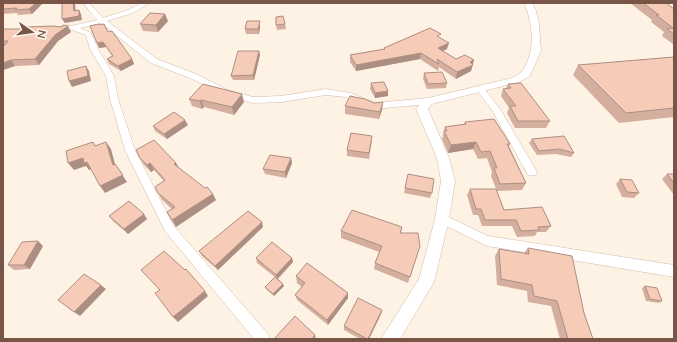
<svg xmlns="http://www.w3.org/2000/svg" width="677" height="342" font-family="Mulish,sans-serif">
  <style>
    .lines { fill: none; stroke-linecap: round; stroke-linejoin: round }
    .minor-casing { stroke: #d3baab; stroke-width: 1 }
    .tertiary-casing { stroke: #d3baab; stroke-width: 1 }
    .minor { fill: #fff; fill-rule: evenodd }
    .tertiary { fill: #fff; fill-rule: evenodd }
    .wall { fill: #d4af9f }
    .shaded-wall { fill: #ac8f82 }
    .building { fill: #f6ccb9; stroke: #ac8f82 }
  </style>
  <rect width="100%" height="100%" fill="#fef2e4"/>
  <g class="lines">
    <g class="minor-casing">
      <g id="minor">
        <path d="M83 3H89L103 18 128 10 142 3H149L133 13 107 21 157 59 196 74 230 91 253 97 281 96 326 89 351 93 375 103 428 98 432 101 428 104 374 109 346 97 326 95 281 102 253 103 224 95 190 78 151 63 101 23 80 28 91 33 98 49 114 76 118 99 135 150 173 225 268 334 270 339H254L165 231 125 150 110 99 106 76 90 49 86 35 64 27 67 25 71 26 97 20Z"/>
        <path d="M477 87H483L500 109 537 172 536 175H528L492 110 476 89Z"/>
        <path d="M442 214 488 236 674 265V277L487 246 438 222 436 219 438 216Z"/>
      </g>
    </g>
    <g class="tertiary-casing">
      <path id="tertiary" d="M524 3H532L536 11 539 24 541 51 530 76 519 82 432 104 428 109 449 158 455 181 449 219 434 282 400 339H381L419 279 435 219 441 181 437 158 416 109 424 99 512 78C515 76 520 74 522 71 536 53 533 22 524 3Z"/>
    </g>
    <use href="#minor" class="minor"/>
    <use href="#tertiary" class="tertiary"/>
  </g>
  <g class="wall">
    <path d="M3 3H43L32 14 18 15 17 13 3 14Z"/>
    <path d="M630 3H666L674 9V44H673L662 36 664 32 651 22 652 20Z"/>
    <path d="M168 21 158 32 143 31 140 24Z"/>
    <path d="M285 24 286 29 277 30 276 25Z"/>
    <path d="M100 25 108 32 132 59 134 64 121 71 109 64 107 59 112 56 106 47 99 48Z"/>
    <path d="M68 26 71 32 58 41 39 65 15 66 3 70V30L23 29Z"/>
    <path d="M260 26 259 34H246L245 29Z"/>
    <path d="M440 38 447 49 443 51 456 59 474 60 471 71 456 79 439 67 438 71 420 59 356 71 350 62V55L384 49V48Z"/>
    <path d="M259 51 260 55 254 80H233L231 76Z"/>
    <path d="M674 57V117L619 123 573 75 578 65Z"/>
    <path d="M424 73 447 83 446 88 427 89 423 79Z"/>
    <path d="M371 83 388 96 375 98 370 89Z"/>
    <path d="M508 84 550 121 546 128H515L507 113 509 108 501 96 503 89 506 88Z"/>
    <path d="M189 99 244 102 234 115 204 107 202 109 192 106Z"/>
    <path d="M345 106 382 110 379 119 345 114Z"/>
    <path d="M465 122 510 144 509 146 526 183 522 190 497 191 491 176 492 172 487 158 478 159 473 149 448 153 442 139 443 136V134L445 127 464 124Z"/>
    <path d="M188 125 167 139 155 131 153 126Z"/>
    <path d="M532 139 574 153 571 157 556 154 537 155 529 143Z"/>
    <path d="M372 141 369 159 347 156V150Z"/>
    <path d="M140 158 176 163 179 168 216 200 176 227 167 212 172 209 162 200 158 193 164 181 154 170 151 172 144 165Z"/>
    <path d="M291 158 292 163 286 178 265 174 263 169Z"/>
    <path d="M408 174 432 193 430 198 404 193Z"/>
    <path d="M667 174H674V195L662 179Z"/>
    <path d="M620 179 639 193 634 198 622 197 616 184Z"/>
    <path d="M470 189 504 210 551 226 546 232H537L535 236 517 237 512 226H482L478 215H473L467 195Z"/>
    <path d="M109 216 147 219 128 234 113 221Z"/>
    <path d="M263 227 218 270 202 256 199 251Z"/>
    <path d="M402 227 401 233 420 246 408 283 374 269 375 263 379 252 341 238V231Z"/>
    <path d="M43 246 30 269 14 270 8 265Z"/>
    <path d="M528 248 584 313 593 339H560L551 306 528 302 527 291 497 285 495 256 499 249 523 254Z"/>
    <path d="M256 258H292L293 262 278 279 283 284 284 286 274 296 266 289 265 287 275 277 257 263Z"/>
    <path d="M296 276 348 293V298L328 325 297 300 295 295 302 287 297 283Z"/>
    <path d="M645 286 662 301 659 303 646 301 642 288Z"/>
    <path d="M382 310 381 314 369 339H360L344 330V326Z"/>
  </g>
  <g class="shaded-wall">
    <path d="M36 3H43L32 14 29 9Z"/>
    <path d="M73 3H75L76 15 74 11Z"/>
    <path d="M79 10 81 14 82 20 65 23 62 19Z"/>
    <path d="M165 14 168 21 158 32 156 25Z"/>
    <path d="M260 21V26L259 34 258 29Z"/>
    <path d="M68 26 71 32 58 41 39 65 35 59 55 35Z"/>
    <path d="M103 42 106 47 99 48 97 43Z"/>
    <path d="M449 43 447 49 436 54 438 48Z"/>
    <path d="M259 51 260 55 254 80 253 75Z"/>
    <path d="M421 53 420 59 356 71V65Z"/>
    <path d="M132 59 134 64 121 71 118 66Z"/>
    <path d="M11 60 15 66 3 70V63Z"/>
    <path d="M474 60 471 71 456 79 457 72 470 62Z"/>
    <path d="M86 66 89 71 91 81 72 87 69 81Z"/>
    <path d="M388 91V96L375 98V93Z"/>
    <path d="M242 94 244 102 234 115 232 107Z"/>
    <path d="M201 100 204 107 202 109 200 101Z"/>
    <path d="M383 102 382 110 379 119 380 112Z"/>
    <path d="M185 120 188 125 167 139 164 134Z"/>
    <path d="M106 142 111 149 117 172 113 165Z"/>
    <path d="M476 142 473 149 448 153 451 145Z"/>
    <path d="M83 158 92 169 89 170 86 166 74 170 68 163Z"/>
    <path d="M291 158 292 163 286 178 285 172Z"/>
    <path d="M150 163 154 170 151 172 147 165Z"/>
    <path d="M176 163 180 170 174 164Z"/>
    <path d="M115 164 127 182 105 193 100 186Z"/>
    <path d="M213 194 216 200 176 227 172 220Z"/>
    <path d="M144 214 147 219 128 234 124 229Z"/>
    <path d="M262 222 263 227 218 270 215 266Z"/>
    <path d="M38 241 43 246 30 269 24 265Z"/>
    <path d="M292 258 293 262 277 279 276 275Z"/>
    <path d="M283 284 284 286 274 296 273 294Z"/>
    <path d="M101 285 106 289 80 316 74 312Z"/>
    <path d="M205 291 208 296 178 322 173 317Z"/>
    <path d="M348 293V298L328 325 327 320Z"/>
    <path d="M382 310 381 314 369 339H368Z"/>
    <path d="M315 335 316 339H312Z"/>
  </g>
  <g class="building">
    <path d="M3 3H36L29 9 15 10 17 8 3 9Z"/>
    <path d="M62 3H73L74 11 79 10V16L62 19Z"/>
    <path d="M643 3H666L674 9V34L667 29 673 28 656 15H659Z"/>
    <path d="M150 13 165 14 156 25 140 24Z"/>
    <path d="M283 16 285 24 276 25V17Z"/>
    <path d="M247 21H260L258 29H245Z"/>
    <path d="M99 24 100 25 104 24 108 32 112 31 132 59 118 66 107 59 113 56 103 42 97 43 90 26Z"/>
    <path d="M63 25 68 26 55 35 35 59 11 60 3 63V47L8 41H3V30L4 29H23L25 27 53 26 62 27Z"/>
    <path d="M430 28 441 34 437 36 449 43 438 48 456 59 465 55 474 60 470 62 473 65 457 72 437 59 439 64 421 53 356 65 350 55 385 49 384 48Z"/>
    <path d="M238 51H259L253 75 231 76Z"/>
    <path d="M674 57V108L626 113 578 65Z"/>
    <path d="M86 66 88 76 69 81 67 71Z"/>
    <path d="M442 72 447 83 428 84 424 73Z"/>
    <path d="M384 82 388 91 375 93 371 83Z"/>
    <path d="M521 83 550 121H518L510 106H516L503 89 511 88 508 84Z"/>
    <path d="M203 84 242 94 232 107 201 100 200 101 189 99Z"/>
    <path d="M350 96 365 99 374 103 383 102 380 112 345 106Z"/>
    <path d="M174 112 185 120 164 134 153 126Z"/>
    <path d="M494 119 510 144H507L526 183 500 184 494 168H497L490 151 481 152 476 142 451 145 444 131H447L445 127 466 124 465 122Z"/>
    <path d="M351 133 372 136 369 153 347 150Z"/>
    <path d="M564 136 574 153 559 149 539 151 532 139Z"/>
    <path d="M154 140 176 163 174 164 205 188 207 187 213 194 172 220 167 212 175 207 158 193 155 187 165 180 150 163 147 165 140 158 136 150Z"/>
    <path d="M93 142 95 146 106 142 113 165 115 164 123 175 100 186 87 162 84 163 83 158 68 163 66 151Z"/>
    <path d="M270 155 291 158 285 172 263 169Z"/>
    <path d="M408 174 434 179 432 193 405 188Z"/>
    <path d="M667 174H674V183Z"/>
    <path d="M620 179 632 180 639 193 627 192Z"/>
    <path d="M470 189H496L504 210 542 207 551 226 538 227 539 230 521 231 516 220H485L481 209H476Z"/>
    <path d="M129 201 144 214 124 229 109 216Z"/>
    <path d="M352 210 402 227 400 233H418L420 246 410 277 375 263 382 246 341 231Z"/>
    <path d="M248 211 262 222 215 266 199 251Z"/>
    <path d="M38 241 24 265H8L22 242Z"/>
    <path d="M272 242 292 258 276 275 256 258Z"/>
    <path d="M528 248 572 256 584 313 593 339H568L557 301 534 296 532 285 501 279 499 249 529 254Z"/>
    <path d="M164 251 185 270 186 269 205 291 173 317 155 293 160 290 141 270Z"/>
    <path d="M307 263 348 293 327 320 295 295 305 283 296 276Z"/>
    <path d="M84 274 101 285 74 312 58 300Z"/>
    <path d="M275 277 283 284 273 294 265 287Z"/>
    <path d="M645 286 657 288 662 301 650 299Z"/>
    <path d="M358 298 382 310 368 339H367L344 326Z"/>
    <path d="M295 316 315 335 312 339H274Z"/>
  </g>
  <rect width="677" height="342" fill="none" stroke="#795547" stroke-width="8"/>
  <g transform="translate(32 32) rotate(103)" stroke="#fff6ec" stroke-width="3" paint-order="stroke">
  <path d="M0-3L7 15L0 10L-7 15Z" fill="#795547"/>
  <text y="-6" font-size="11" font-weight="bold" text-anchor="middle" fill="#795547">N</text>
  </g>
</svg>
